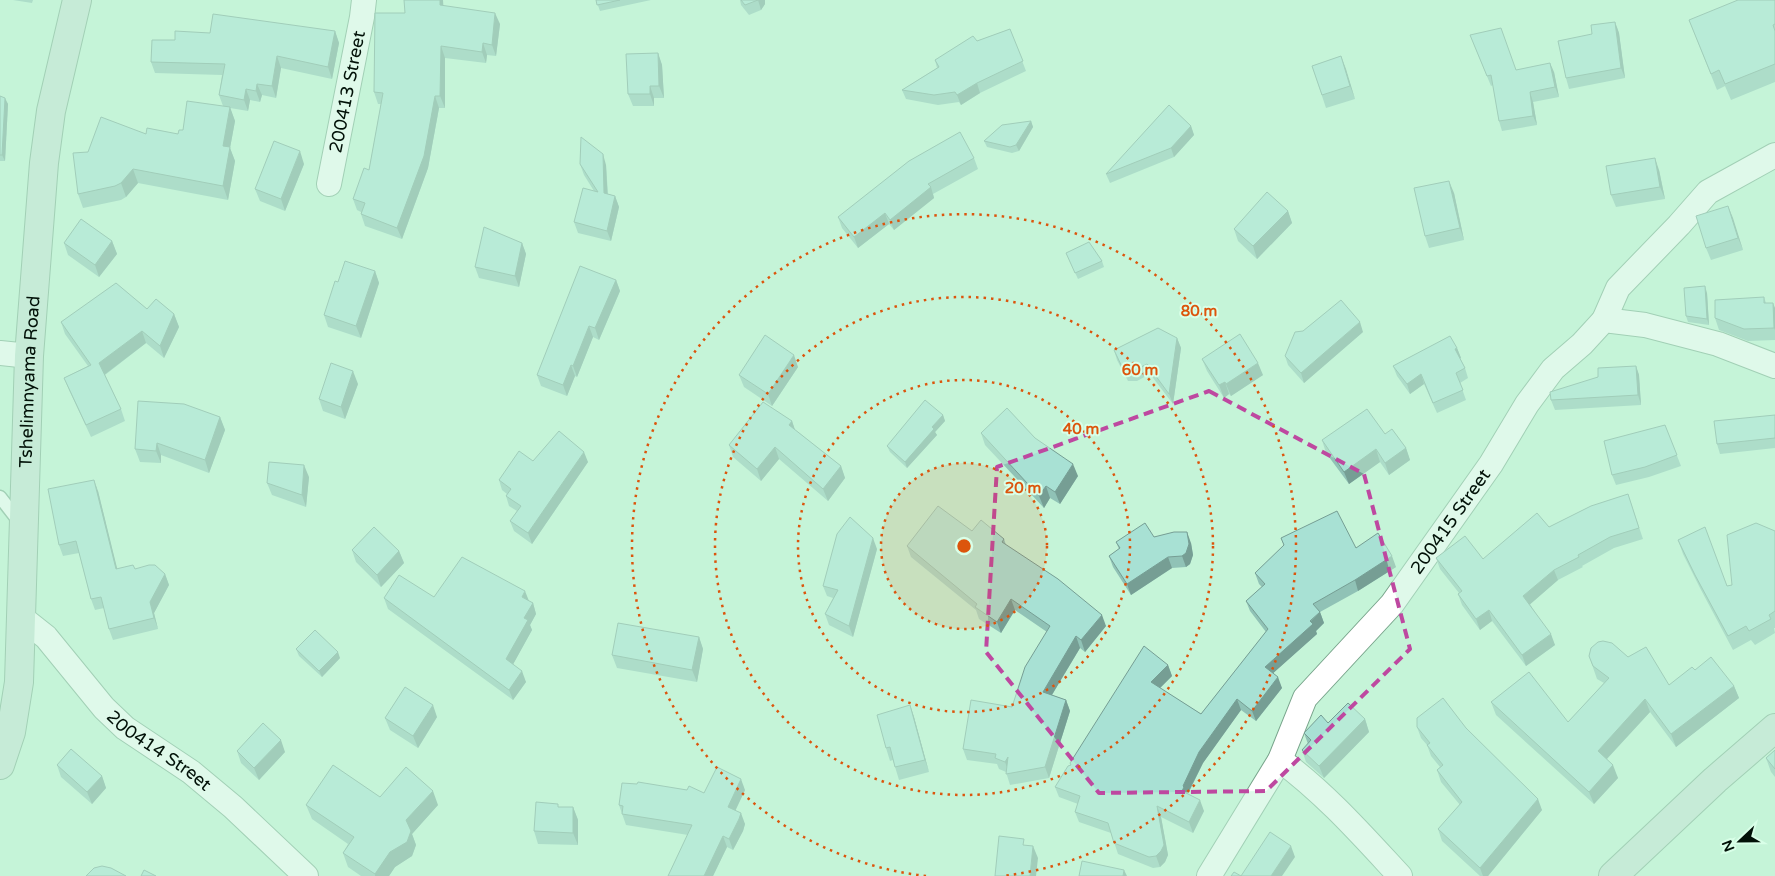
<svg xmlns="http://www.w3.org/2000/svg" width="1775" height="876" font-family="'Varela Round',sans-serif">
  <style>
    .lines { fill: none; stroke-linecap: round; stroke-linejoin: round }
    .lane-casing { stroke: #78a48b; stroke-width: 15 }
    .street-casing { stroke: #78a48b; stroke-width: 26 }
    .secondary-casing { stroke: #78a48b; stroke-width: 30 }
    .lane { stroke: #fff; stroke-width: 12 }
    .street { stroke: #fff; stroke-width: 24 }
    .secondary { stroke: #c7e1d4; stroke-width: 28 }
    .wall { fill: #90c2b6 }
    .shaded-wall { fill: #769e94 }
    .building { fill: #a8e1d4; stroke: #769e94 }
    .marked { fill: none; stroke: #be48a0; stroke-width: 4; stroke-dasharray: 10 6; stroke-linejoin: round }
    .ring { fill: none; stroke: #dc550c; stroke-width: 2.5; stroke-dasharray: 2.5 5 }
    .labels { text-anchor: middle; stroke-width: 4; stroke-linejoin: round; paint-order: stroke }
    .street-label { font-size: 18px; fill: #021108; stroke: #d9ffe8 }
    .centre { fill: #dc550c; stroke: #d9ffe8; stroke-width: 2.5 }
    .ring-label { font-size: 15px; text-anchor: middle; font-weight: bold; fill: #dc550c; stroke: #d9ffe8; stroke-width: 4; stroke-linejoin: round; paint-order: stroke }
  </style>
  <rect width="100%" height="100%" fill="#c5f4d8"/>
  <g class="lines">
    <g class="lane-casing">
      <path id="lane" d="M0 497 21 524"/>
    </g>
    <g class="street-casing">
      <g id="street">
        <path id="s1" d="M329 184 362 17 364 0"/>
        <path d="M1604 320 1618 288 1679 225 1708 192 1775 155"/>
        <path d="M0 353 29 356"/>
        <path id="s2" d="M22 618 46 637 104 708 125 728 191 772 233 807 306 876"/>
        <path d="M1280 760C1325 793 1362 835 1400 876"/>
        <path id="s3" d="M1209 876 1280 760 1305 698 1392 604 1491 464 1527 404 1553 369 1582 344 1604 320 1645 325 1718 344 1775 366"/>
      </g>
    </g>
    <g class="secondary-casing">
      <g id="secondary">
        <path id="s4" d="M0 765 11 732 19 682 29 356 44 163 51 111 77 0"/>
        <path d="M1613 876 1715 780 1775 728"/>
      </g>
    </g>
    <use href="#lane" class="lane"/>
    <use href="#street" class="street"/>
    <use href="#secondary" class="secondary"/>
  </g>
  <g class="wall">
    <path d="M13 0H33L32 3Z"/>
    <path d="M596 0H651L600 11Z"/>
    <path d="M740 0H765V4L761 10 749 15 741 5Z"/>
    <path d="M1775 0V82L1731 100 1725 86 1717 90 1689 20Z"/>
    <path d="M444 6 500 24 496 56 487 55 486 63 445 58V108H439L428 168 402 239 365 226 361 214V212L357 210 353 199 369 170 381 104H378L374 92 405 13Z"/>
    <path d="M1615 22 1619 33 1625 78 1569 89 1566 78 1592 34Z"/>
    <path d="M1010 29 1026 71 980 93 961 105 959 102 938 105 906 99 902 90 937 68 935 60 977 41Z"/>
    <path d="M335 31 339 43 332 79 281 68 276 98 262 95 260 102 250 100 248 111 230 108 235 121 230 148 235 161 228 200 138 183 126 197 121 200 83 208 78 194 88 152 178 134 183 130 223 106 219 95 222 75 155 73 151 62 175 40 210 33Z"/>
    <path d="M1470 35 1516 70 1554 72 1559 97 1533 102 1537 125 1502 131 1499 121 1493 85 1491 86Z"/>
    <path d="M658 53 662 65 664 98H654V106H633L628 94Z"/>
    <path d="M1341 56 1355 99 1326 108 1312 66Z"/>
    <path d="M0 96 8 104 5 161H0Z"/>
    <path d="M1031 121 1033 127 1019 151 1012 153 987 147 984 141Z"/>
    <path d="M1191 126 1194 135 1174 157 1110 183 1106 174Z"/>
    <path d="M974 158 978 169 933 194 934 198 894 230 889 224 858 248 842 228 838 217Z"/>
    <path d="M304 164 285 211 260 201 255 189Z"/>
    <path d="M580 164 606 165 608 194 615 196 619 207 611 241 578 233 574 222 594 191 584 175Z"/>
    <path d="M1659 170 1665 199 1616 207 1611 195Z"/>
    <path d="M1454 193 1464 240 1429 248 1425 236Z"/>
    <path d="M1728 206 1743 250 1711 260 1706 248Z"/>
    <path d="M1288 211 1292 223 1257 259 1238 241 1234 229Z"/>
    <path d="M112 241 117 254 99 277 68 255 64 243Z"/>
    <path d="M522 243 526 254 519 287 479 278 475 267Z"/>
    <path d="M1066 253 1102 261 1104 267 1078 279Z"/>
    <path d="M375 271 379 283 361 338 328 327 324 315 338 282Z"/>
    <path d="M616 280 620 291 599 340 593 337 577 377 575 376 567 396 541 386 537 375Z"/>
    <path d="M1707 293 1709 325 1688 322 1686 316Z"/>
    <path d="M1764 297 1766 303 1775 308V340L1748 341 1719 330 1715 318Z"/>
    <path d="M147 309 174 314 179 327 164 358 146 343 105 375 121 409 125 421 91 437 69 390 64 378 88 366 65 334 61 322Z"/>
    <path d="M1363 332 1304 383 1288 365 1285 356Z"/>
    <path d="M1177 338 1181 348 1173 404 1150 374 1137 381H1128L1117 360 1114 350Z"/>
    <path d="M1457 348 1461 358H1460L1465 368 1468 378 1460 383 1466 400 1437 413 1424 384 1410 394 1397 376 1393 366Z"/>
    <path d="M1202 359 1263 375 1231 396 1229 394 1224 398 1207 371Z"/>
    <path d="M1636 366 1639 375 1641 405 1555 410 1551 400Z"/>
    <path d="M798 367 772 406 744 387 739 375Z"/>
    <path d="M358 384 345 419 323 411 319 399Z"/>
    <path d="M943 415 945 421 935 432 937 435 907 468 890 452 887 446Z"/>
    <path d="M1775 415V448L1720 454 1717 444Z"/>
    <path d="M220 417 225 430 209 473 161 455V463L140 462 135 449Z"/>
    <path d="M792 421 795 430 841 466 845 478 828 501 779 459 761 481 733 457 729 445Z"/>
    <path d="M1665 425 1681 466 1649 477 1616 485 1612 475Z"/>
    <path d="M981 433 1078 476 1060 504 1050 498 1044 508 985 445Z"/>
    <path d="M1385 434 1406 448 1410 460 1389 475 1380 462 1349 484 1326 453 1322 440Z"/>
    <path d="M533 461 588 462 532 544 514 531 510 521 517 511 509 506 506 496 507 494 502 490 499 480Z"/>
    <path d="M309 477 306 507 272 495 267 483Z"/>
    <path d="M98 491 117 569 133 565 135 569 165 574 169 585 154 613 158 629 113 640 109 629 104 608 95 610 91 599 79 553 63 556 59 545Z"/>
    <path d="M1628 494 1643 539 1614 548 1582 566 1583 567 1558 580 1530 604 1555 645 1526 666 1492 621 1480 630 1462 605 1458 594 1459 593 1440 569 1436 558 1483 559 1549 527Z"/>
    <path d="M972 531 1004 539 1006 545 1106 626 1085 652 1080 648 1052 695 1066 700 1070 711 1049 778 1010 785 1006 772 999 769 997 764 967 760 963 749 1012 707 1047 632 1015 610 1001 633 979 619 976 610 911 557 907 546Z"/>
    <path d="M1775 531V628H1774L1775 633 1755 645 1751 640 1733 650 1700 588 1683 554 1678 540 1727 586 1732 585Z"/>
    <path d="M1154 537 1191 543 1193 555 1190 564 1186 567 1172 568 1131 595 1113 567 1109 556 1119 549 1116 542Z"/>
    <path d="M1281 538 1356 548 1396 567 1358 591 1320 612 1324 623 1316 631 1317 634 1273 673 1282 688 1256 721 1241 710 1203 763 1188 794 1204 811 1193 833 1161 817 1168 855 1165 862 1160 867 1153 868 1118 854 1111 833 1079 822 1075 812 1078 804 1059 797 1055 787 1071 765 1168 665 1172 676 1160 688 1201 714 1266 632 1250 611 1246 601 1262 587 1259 584 1255 573 1284 546Z"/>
    <path d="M877 549 853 637 829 625 825 614 833 598 827 596 823 586Z"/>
    <path d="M352 550 399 551 404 563 381 587 356 562Z"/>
    <path d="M434 597 529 601 533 603 536 614 530 625 532 630 513 664 526 682 513 700 388 609 384 598Z"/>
    <path d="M699 637 703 649 697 682 617 668 612 655Z"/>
    <path d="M296 649 340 658 322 677 299 656Z"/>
    <path d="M1589 656 1628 657 1669 685 1695 670 1734 686 1739 698 1676 747 1650 712 1607 759 1618 778 1594 804 1496 715 1491 702 1568 722 1604 683 1597 679Z"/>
    <path d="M910 705 914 717 929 772 899 780 893 760 890 761 886 748Z"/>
    <path d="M437 717 418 748 390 730 385 718Z"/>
    <path d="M1365 719 1369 732 1324 778 1306 762 1302 750 1308 744 1304 733 1328 723Z"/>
    <path d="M1417 727 1466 728 1542 810 1488 876H1480L1442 841 1438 829 1460 805 1441 782 1437 770 1440 767 1431 756 1427 745 1421 738Z"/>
    <path d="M1775 750V777L1771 772 1766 758Z"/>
    <path d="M237 751 285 752 259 780 241 763Z"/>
    <path d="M57 765 102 776 106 788 92 804 61 777Z"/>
    <path d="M637 784 704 793 745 790 735 810 745 824 743 831 733 850 727 847 713 876H668L688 835 626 825 619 805Z"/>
    <path d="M380 797 438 805 412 834 416 845 412 856 395 867 389 876H361L348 867 343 853 348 844 312 819 306 805Z"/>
    <path d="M560 807H573L578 820V845L538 844 534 831Z"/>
  </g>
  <g class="shaded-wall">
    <path d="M440 0H443L444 17 440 5Z"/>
    <path d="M758 0H765V4L761 10Z"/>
    <path d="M495 13 500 24 496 56 492 45Z"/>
    <path d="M1615 22 1619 33 1625 78 1621 68Z"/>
    <path d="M335 31 339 43 332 79 328 67Z"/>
    <path d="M483 43 487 55 486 63 482 52Z"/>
    <path d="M441 46 445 58V108L440 96Z"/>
    <path d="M658 53 662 65 664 98 659 86Z"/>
    <path d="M277 56 281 68 276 98 272 86Z"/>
    <path d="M1341 56 1346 69 1355 99 1350 86Z"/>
    <path d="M1550 63 1554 72 1559 97 1555 87Z"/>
    <path d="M977 83 980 93 961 105 957 95Z"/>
    <path d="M257 84 262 95 260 102 256 91Z"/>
    <path d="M650 86 654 98V106L650 94Z"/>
    <path d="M246 89 250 100 248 111 244 100Z"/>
    <path d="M1530 92 1533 102 1537 125 1533 116Z"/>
    <path d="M435 96 439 108 428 168 402 239 397 228Z"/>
    <path d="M5 98 8 104 5 161 2 155Z"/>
    <path d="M230 107 235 121 230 148 235 161 228 200 223 186V146Z"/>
    <path d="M1031 121 1033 127 1019 151 1016 145Z"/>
    <path d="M1191 126 1194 135 1174 157 1171 148Z"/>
    <path d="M300 151 304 164 285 211 281 199Z"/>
    <path d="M603 154 606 165 608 204 604 193Z"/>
    <path d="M1655 158 1659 170 1665 199 1660 187Z"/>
    <path d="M133 169 138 183 126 197 121 183Z"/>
    <path d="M1449 181 1454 193 1464 240 1460 228Z"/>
    <path d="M931 187 934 198 894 230 890 220Z"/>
    <path d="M615 196 619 207 611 241 607 231Z"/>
    <path d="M1728 206 1733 218 1743 250 1738 238Z"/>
    <path d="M1288 211 1292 223 1257 259 1253 246Z"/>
    <path d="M885 213 889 224 858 248 854 237Z"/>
    <path d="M112 241 117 254 99 277 95 265Z"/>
    <path d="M522 243 526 254 519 287 515 276Z"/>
    <path d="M375 271 379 283 361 338 356 326Z"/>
    <path d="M616 280 620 291 599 340 595 328Z"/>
    <path d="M1705 286 1707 293 1709 325 1707 319Z"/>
    <path d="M1773 303 1775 308V330L1774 328Z"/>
    <path d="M174 314 179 327 164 358 160 346Z"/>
    <path d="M1360 322 1363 332 1304 383 1301 373Z"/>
    <path d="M589 326 593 337 577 377 573 366Z"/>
    <path d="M142 331 146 343 104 375 99 363Z"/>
    <path d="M1177 338 1181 348 1173 404 1169 394Z"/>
    <path d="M1457 348 1461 358 1459 359 1455 349Z"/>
    <path d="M794 355 798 367 772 406 768 394Z"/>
    <path d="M1258 363 1263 375 1231 396 1226 384Z"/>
    <path d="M571 365 575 376 567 396 563 385Z"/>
    <path d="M1636 366 1639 375 1641 405 1638 395Z"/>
    <path d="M353 371 358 384 345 419 341 407Z"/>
    <path d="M1421 374 1424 384 1410 394 1407 384Z"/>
    <path d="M1225 382 1229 394 1224 398 1219 385Z"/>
    <path d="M943 415 945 421 935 432 937 435 907 468 905 462 932 427Z"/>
    <path d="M220 417 225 430 209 473 205 460Z"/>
    <path d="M792 421 796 433 789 425Z"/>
    <path d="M157 443 161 455V463L156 451Z"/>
    <path d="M775 447 779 459 761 481 757 469Z"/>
    <path d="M1406 448 1410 460 1389 475 1385 463Z"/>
    <path d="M1376 449 1380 462 1349 484 1344 472Z"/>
    <path d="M584 452 588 462 532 544 528 533Z"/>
    <path d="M1073 464 1078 476 1060 504 1055 492Z"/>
    <path d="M304 465 309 477 306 507 302 495Z"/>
    <path d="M841 466 845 478 828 501 823 489Z"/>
    <path d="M94 480 98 491 120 580 116 569Z"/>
    <path d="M1046 486 1050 498 1044 508 1039 496Z"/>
    <path d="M1187 532 1191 543 1193 555 1190 564 1186 567 1182 556Z"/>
    <path d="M873 538 877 549 853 637 849 626Z"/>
    <path d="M399 551 404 563 381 587 377 575Z"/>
    <path d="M1392 556 1396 567 1358 591 1355 580Z"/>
    <path d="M1168 557 1172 568 1131 595 1127 584Z"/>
    <path d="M1554 570 1558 580 1527 607 1523 596Z"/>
    <path d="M165 574 169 585 154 613 158 629 154 618 150 602Z"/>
    <path d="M525 591 529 601 522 597Z"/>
    <path d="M1011 599 1015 610 1001 633 997 622Z"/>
    <path d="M533 603 536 614 530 625 532 630 510 670 506 659 524 618Z"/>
    <path d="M1489 610 1492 621 1480 630 1476 619Z"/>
    <path d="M1320 612 1324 623 1316 631 1317 634 1269 677 1265 667Z"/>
    <path d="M1102 615 1106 626 1085 652 1081 640Z"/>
    <path d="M1551 634 1555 645 1526 666 1522 655Z"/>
    <path d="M1076 636 1080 648 1047 703 1043 692Z"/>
    <path d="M699 637 703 649 697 682 692 670Z"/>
    <path d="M338 652 340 658 322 677 319 671Z"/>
    <path d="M1168 665 1172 676 1155 693 1151 682Z"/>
    <path d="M522 671 526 682 513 700 509 690Z"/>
    <path d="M1278 677 1282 688 1256 721 1252 711Z"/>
    <path d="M1734 686 1739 698 1676 747 1671 734Z"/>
    <path d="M1237 699 1241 710 1203 763 1187 795 1182 791 1183 786 1199 752Z"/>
    <path d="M1645 699 1650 712 1602 764 1598 751Z"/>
    <path d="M1066 700 1070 711 1049 778 1045 767Z"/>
    <path d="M433 705 437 717 418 748 413 736Z"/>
    <path d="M910 705 914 717 929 772 925 760Z"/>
    <path d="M1365 719 1369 732 1324 778 1319 766Z"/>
    <path d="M281 740 285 752 259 780 254 768Z"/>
    <path d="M1008 757 1009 773 1005 762Z"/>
    <path d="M1613 765 1618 778 1594 804 1589 792Z"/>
    <path d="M102 776 106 788 92 804 87 792Z"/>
    <path d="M741 779 745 790 732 818 728 807Z"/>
    <path d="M433 791 438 805 412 834 416 845 412 856 395 867 389 876H375V874L406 820Z"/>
    <path d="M1538 799 1542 810 1488 876H1483L1480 868Z"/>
    <path d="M1200 800 1204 811 1193 833 1189 822Z"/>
    <path d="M1157 806 1161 817 1168 855 1165 862 1160 867 1156 856Z"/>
    <path d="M573 807 578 820V845L573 833Z"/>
    <path d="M741 813 745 824 743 831 733 850 729 839Z"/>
    <path d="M723 836 727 847 713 876H704Z"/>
    <path d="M1033 846 1038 858 1036 876H1030Z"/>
    <path d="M1291 846 1295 857 1282 876H1271Z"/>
    <path d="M1124 870 1127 876H1123Z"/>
  </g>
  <g class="building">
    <path d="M404 0H440V5L495 13 492 45 483 43 482 52 441 46 440 96H435L424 156 397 228 361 214 365 203 353 199 364 168 369 170 383 93 374 92 375 13H405Z"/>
    <path d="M596 0H620L597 5Z"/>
    <path d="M741 0H758L745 5Z"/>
    <path d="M1738 0H1775V24L1773 25 1775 31V64L1725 84 1719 70 1711 74 1689 20Z"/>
    <path d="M213 14 335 31 328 67 277 56 272 86 257 84 256 91 246 89 244 100 219 95 225 64 151 62 152 40H175V31L210 33Z"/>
    <path d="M1615 22 1621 68 1566 78 1558 41 1592 34 1591 25Z"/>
    <path d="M1501 28 1516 70 1550 63 1555 87 1530 92 1533 116 1499 121 1491 75 1487 76 1470 35Z"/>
    <path d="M1010 29 1023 61 977 83 957 95 955 92 934 95 902 90 939 67 935 60 973 36 977 41Z"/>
    <path d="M658 53 659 86H650V94H628L626 54Z"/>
    <path d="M1341 56 1350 86 1322 95 1312 66Z"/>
    <path d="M0 96 5 98 2 155H0Z"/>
    <path d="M187 101 230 107 223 146 230 147 223 186 133 169 121 183 115 186 78 194 73 153 88 152 101 117 146 134 147 128 178 134 179 130H183Z"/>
    <path d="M1169 105 1191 126 1171 148 1106 174Z"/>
    <path d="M1031 121 1016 145 1010 147 984 141 1002 125Z"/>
    <path d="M960 132 974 158 928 184 931 187 890 220 885 213 854 237 838 217 909 161Z"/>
    <path d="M581 137 603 154 604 193 615 196 607 231 574 222 583 188 598 192 580 164Z"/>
    <path d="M274 141 300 151 281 199 255 189Z"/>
    <path d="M1655 158 1660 187 1611 195 1606 166Z"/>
    <path d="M1449 181 1460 228 1425 236 1414 188Z"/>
    <path d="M1267 192 1288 211 1253 246 1234 229Z"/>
    <path d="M1728 206 1738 238 1706 248 1696 216Z"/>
    <path d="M81 219 112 241 95 265 64 243Z"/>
    <path d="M484 227 522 243 515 276 475 267Z"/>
    <path d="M1089 242 1102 261 1075 273 1066 253Z"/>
    <path d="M345 261 375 271 356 326 324 315 335 281 338 282Z"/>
    <path d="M580 266 616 280 595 328 589 326 573 366 571 365 563 385 537 375Z"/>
    <path d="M116 283 147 309 156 299 174 314 160 346 142 331 99 363 121 409 86 425 64 378 91 365 61 322Z"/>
    <path d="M1705 286 1707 319 1686 316 1684 288Z"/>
    <path d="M1764 297V303H1773L1774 328 1744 329 1715 318V300Z"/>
    <path d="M1341 300 1360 322 1301 373 1285 356 1295 332 1303 331Z"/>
    <path d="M1158 328 1177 338 1169 394 1147 364 1133 371H1124L1114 350Z"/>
    <path d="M1240 334 1258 363 1226 384 1225 382 1219 385 1202 359Z"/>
    <path d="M765 335 794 355 768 394 739 375Z"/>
    <path d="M1450 336 1457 348 1455 349 1465 368 1456 373 1463 390 1433 403 1421 374 1407 384 1393 366Z"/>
    <path d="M331 363 353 371 341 407 319 399Z"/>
    <path d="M1636 366 1638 395 1551 400 1550 392 1598 377V368Z"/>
    <path d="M925 400 943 415 932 427 934 429 905 462 887 446Z"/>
    <path d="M138 401 184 404 220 417 205 460 157 443 156 451 135 449Z"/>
    <path d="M763 402 792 421 789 425 841 466 823 489 775 447 757 469 729 445Z"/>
    <path d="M1007 408 1035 438 1073 464 1055 492 1046 486 1039 496 981 433Z"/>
    <path d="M1367 409 1385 434 1392 429 1406 448 1385 463 1376 449 1344 472 1322 440Z"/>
    <path d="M1775 415V438L1717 444 1714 421Z"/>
    <path d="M1665 425 1677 455 1645 467 1612 475 1604 441Z"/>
    <path d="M559 431 584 452 528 533 510 521 521 506 506 496 511 489 499 480 519 451 533 461Z"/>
    <path d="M269 462 304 465 302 495 267 483Z"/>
    <path d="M94 480 116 569 133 565 135 569 149 565H155L165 574 150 602 154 618 109 629 101 597 91 599 76 541 59 545 48 489Z"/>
    <path d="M1628 494 1639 528 1610 537 1578 555 1579 557 1554 570 1523 596 1551 634 1522 655 1489 610 1476 619 1458 594 1462 591 1436 558 1465 536 1483 559 1537 513 1549 527 1591 506Z"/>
    <path d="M938 506 972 531 981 520 1004 539 1002 542 1058 579 1102 615 1081 640 1076 636 1043 692 1066 700 1045 767 1006 774 1008 757 1005 762 995 758 996 754 963 749 971 700 1012 707 1025 667 1050 626 1011 599 997 622 975 607 977 604 907 546Z"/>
    <path d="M1337 511 1356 548 1378 533 1392 556 1355 580 1313 604 1320 612 1310 621 1313 624 1265 667 1278 677 1252 711 1237 699 1199 752 1183 786 1184 787 1182 791 1200 800 1189 822 1157 806 1164 845 1161 851 1156 856 1149 857 1114 843 1108 823 1075 812 1080 796 1055 787 1068 766 1071 765 1070 763 1144 646 1168 665 1151 682 1201 714 1268 629 1246 601 1265 584 1255 573 1284 545 1281 538Z"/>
    <path d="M850 517 873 538 849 626 825 614 838 590 823 586 837 534Z"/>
    <path d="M1145 523 1154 537 1174 532H1187L1189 544 1186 553 1182 556 1168 557 1127 584 1109 556 1120 548 1116 542Z"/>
    <path d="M1756 523 1775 531V611L1769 615 1771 619 1749 631 1746 626 1728 636 1695 575 1678 540 1705 527 1727 586 1732 585 1727 535Z"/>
    <path d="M374 527 399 551 377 575 352 550Z"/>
    <path d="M462 557 525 591 522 597 533 603 524 618 528 620 506 659 522 671 509 690 384 598 399 575 434 597Z"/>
    <path d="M618 623 699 637 692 670 612 655Z"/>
    <path d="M315 630 338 652 319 671 296 649Z"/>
    <path d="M1603 641 1612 643 1628 657 1646 647 1669 685 1692 667 1695 670 1711 657 1734 686 1671 734 1645 699 1598 751 1613 765 1589 792 1491 702 1529 672 1568 722 1609 678 1593 666 1589 656 1591 648 1598 642Z"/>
    <path d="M405 687 433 705 413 736 385 718Z"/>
    <path d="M1443 698 1466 728 1538 799 1480 868 1438 829 1462 802 1437 770 1443 765 1427 745 1430 743 1417 727V718Z"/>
    <path d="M1348 703 1365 719 1319 766 1302 750 1311 740 1304 733 1321 715 1328 723Z"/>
    <path d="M910 705 925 760 895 767 890 747 886 748 877 715Z"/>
    <path d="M263 723 281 740 254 768 237 751Z"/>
    <path d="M71 749 102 776 87 792 57 765Z"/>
    <path d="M1775 750V769L1766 758Z"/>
    <path d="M333 765 380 797 406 767 433 791 406 820 411 831 407 842 390 852 375 874 343 853 354 837 306 805Z"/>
    <path d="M717 767 741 779 728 807 741 813 739 819 729 839 723 836 704 876H668L692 825 622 814 623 806 619 805 622 783 637 784 638 782 687 790 689 786 704 793Z"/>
    <path d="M536 802 558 804V807H573V833L534 831Z"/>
    <path d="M1270 832 1291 846 1271 876H1231L1234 872 1241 876Z"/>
    <path d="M999 836 1024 839 1023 845 1033 846 1030 876H995Z"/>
    <path d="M1082 861 1124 870 1123 876H1079Z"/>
    <path d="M102 866 111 868 126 876H86L94 868Z"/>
    <path d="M144 870 156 876H141Z"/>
  </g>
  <path d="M0 0H1775V876H0ZM1209 391 1364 474 1410 649 1266 791 1099 793 986 652 997 467Z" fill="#c5f4d8" fill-opacity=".55" fill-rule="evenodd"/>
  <path class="marked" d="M1209 391 1364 474 1410 649 1266 791 1099 793 986 652 997 467Z"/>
  <circle cx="964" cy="546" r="83" fill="#dc550c" fill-opacity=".12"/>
  <g class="ring">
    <circle cx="964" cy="546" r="83"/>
    <circle cx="964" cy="546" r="166"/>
    <circle cx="964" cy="546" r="249"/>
    <path d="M926 876A332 332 0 1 1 1002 876"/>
  </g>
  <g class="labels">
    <g class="street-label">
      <text dy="6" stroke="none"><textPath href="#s1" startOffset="94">200413 Street</textPath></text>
      <text dy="6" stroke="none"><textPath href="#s4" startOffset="386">Tshelimnyama Road</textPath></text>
      <text dy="6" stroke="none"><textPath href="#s3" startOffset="432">200415 Street</textPath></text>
      <text dy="6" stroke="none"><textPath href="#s2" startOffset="192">200414 Street</textPath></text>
    </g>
  </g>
  <circle cx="964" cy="546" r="8" class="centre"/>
  <g class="ring-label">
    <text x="1199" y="316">80 m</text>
    <text x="1140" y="375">60 m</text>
    <text x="1081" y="434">40 m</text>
    <text x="1023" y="493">20 m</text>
  </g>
  <g transform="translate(1740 841) rotate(248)" stroke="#d9ffe8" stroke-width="4" paint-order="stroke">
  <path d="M0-4L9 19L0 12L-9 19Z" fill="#021108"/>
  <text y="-8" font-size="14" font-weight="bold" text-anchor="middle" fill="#021108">N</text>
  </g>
</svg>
